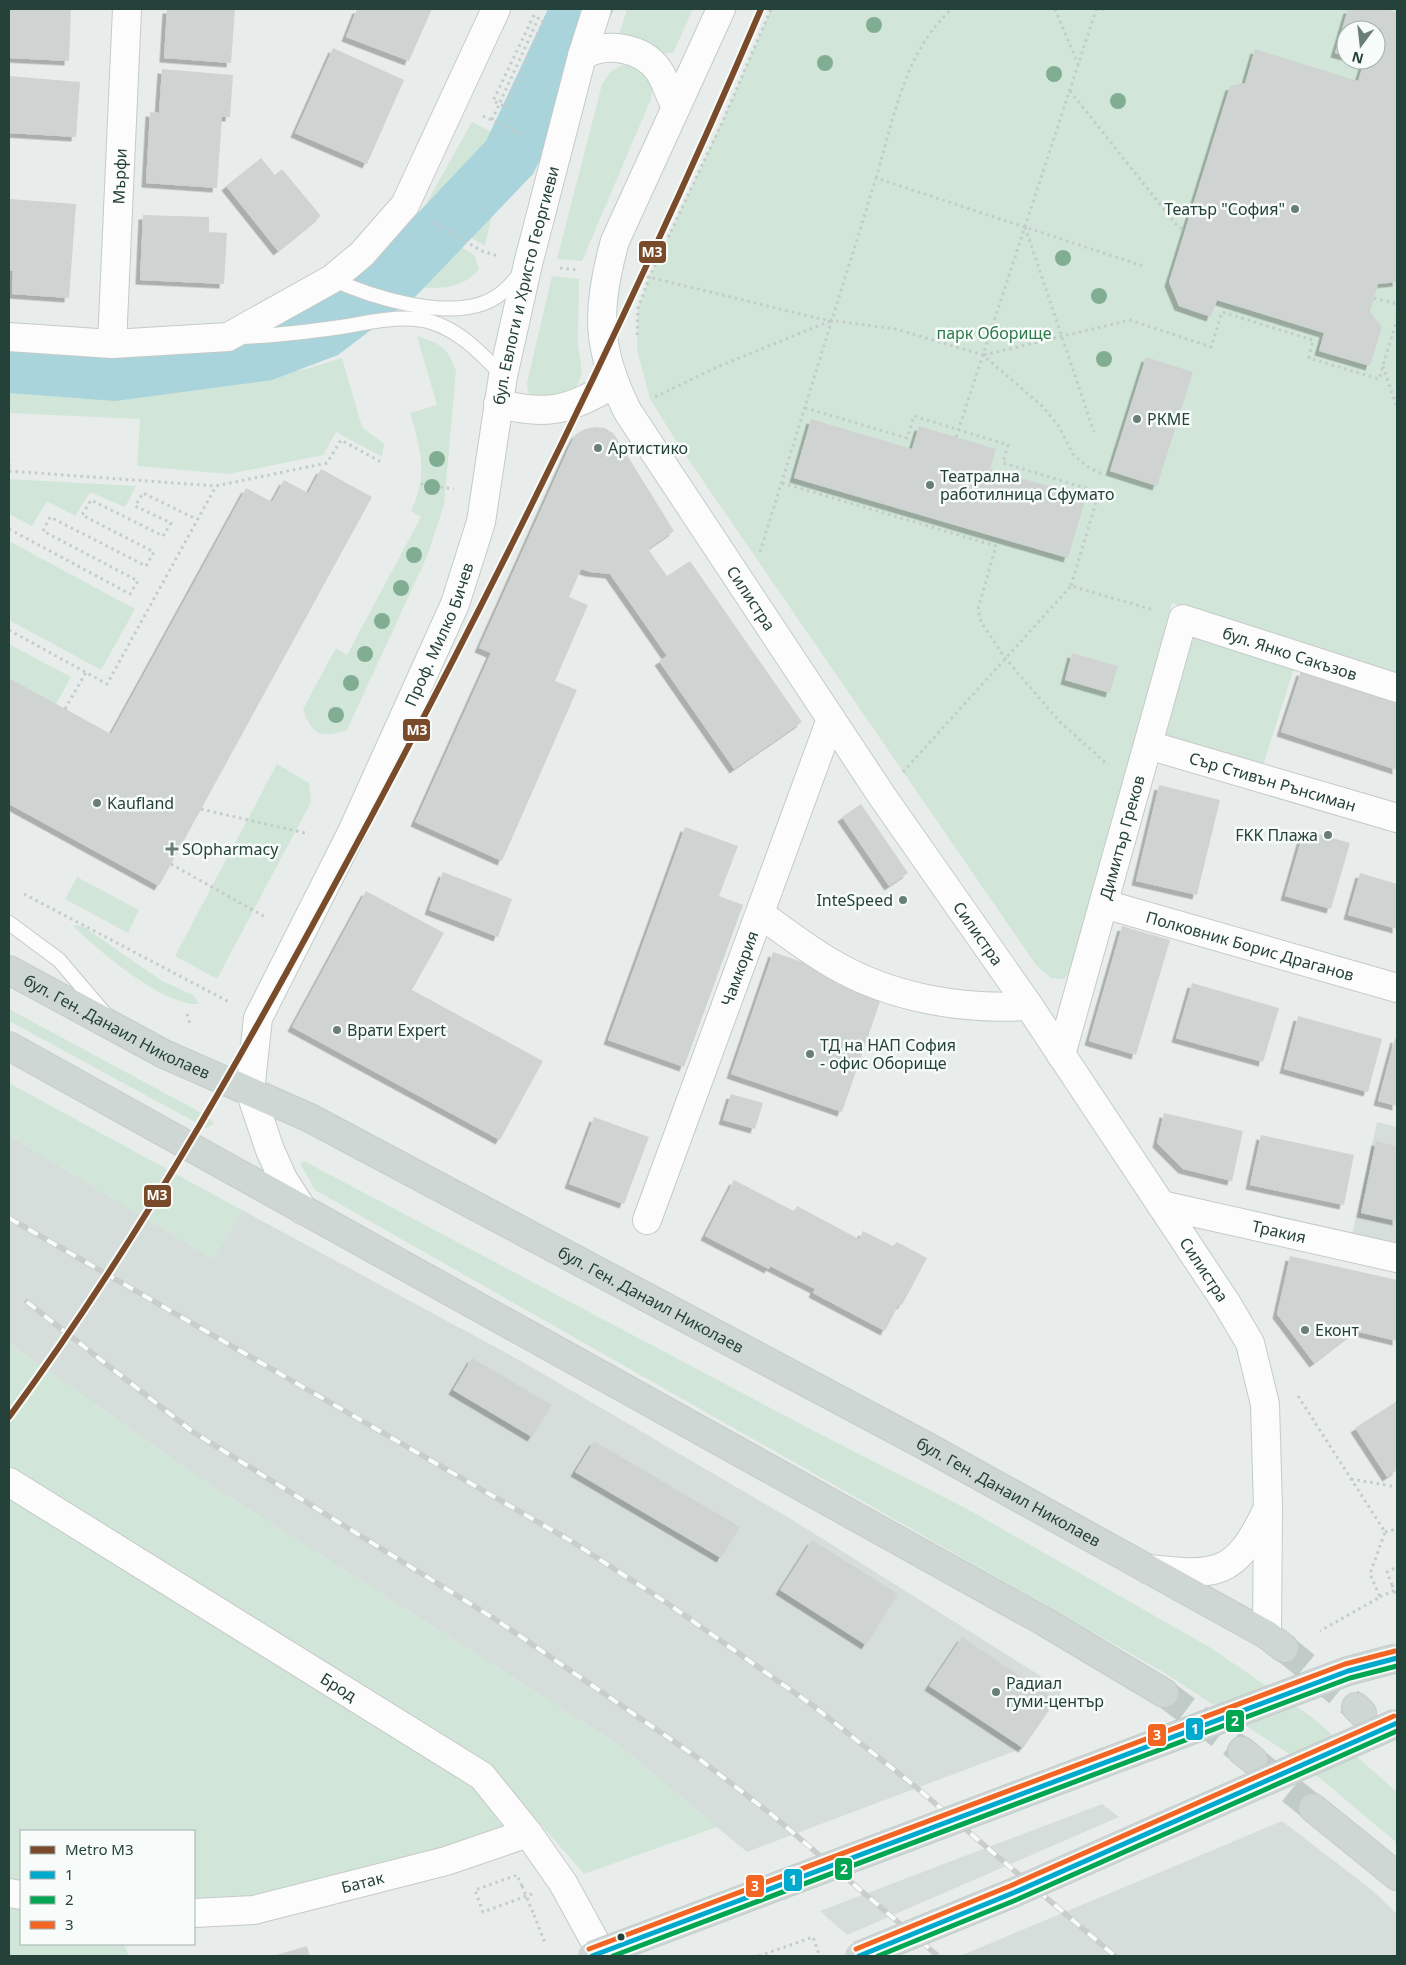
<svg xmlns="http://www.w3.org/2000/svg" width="1406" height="1965" font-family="'Noto Sans',sans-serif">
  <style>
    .built { fill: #d6dedb }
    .green { fill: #d1e6d8; fill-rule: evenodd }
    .water { fill: #a9d4db }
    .building { fill: #cfd4d2; filter: url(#shadow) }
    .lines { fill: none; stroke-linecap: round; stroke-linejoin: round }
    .primary-tunnel { stroke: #c1cbc8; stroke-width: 28; stroke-dasharray: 28 14; stroke-linecap: butt }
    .service-casing { stroke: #c5cac8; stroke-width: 16 }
    .minor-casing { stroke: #c5cac8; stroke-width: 30 }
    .secondary-casing { stroke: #c3cbc8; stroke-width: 30 }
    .primary-casing { stroke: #c3ccc9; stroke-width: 30 }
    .path { stroke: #c3ccca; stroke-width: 3; stroke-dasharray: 2.5 4; stroke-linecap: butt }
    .service { stroke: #fcfcfc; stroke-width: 14 }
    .minor { stroke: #fcfcfc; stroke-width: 28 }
    .secondary { stroke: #fcfcfc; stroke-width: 28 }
    .primary { stroke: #cfd7d5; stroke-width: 28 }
    .rail-casing { stroke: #c9cdcc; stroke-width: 5.5 }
    .rail { stroke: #f7fbf9; stroke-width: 4; stroke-dasharray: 11; stroke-linecap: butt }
    .primary-bridge-casing { stroke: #c3ccc9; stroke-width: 30; stroke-linecap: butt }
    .path-bridge { stroke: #c3ccca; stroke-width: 3; stroke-dasharray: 2.5 4; stroke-linecap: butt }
    .primary-bridge { stroke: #cfd7d5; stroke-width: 28 }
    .bus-1-casing { stroke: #f7fbf9; stroke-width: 9 }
    .bus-2-casing { stroke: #f7fbf9; stroke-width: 9 }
    .bus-3-casing { stroke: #f7fbf9; stroke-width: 9 }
    .bus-1 { stroke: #00a9ce; stroke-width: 5 }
    .bus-2 { stroke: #00a651; stroke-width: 5 }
    .bus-3 { stroke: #f26522; stroke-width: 5 }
    .metro-1-casing { stroke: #f7fbf9; stroke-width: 10 }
    .metro-1 { stroke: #7a4b2a; stroke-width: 6 }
    .tree { fill: #81ae93 }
    .poi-dot { fill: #697e78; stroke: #f7fbf9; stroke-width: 2 }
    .bus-dot { fill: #24423a; stroke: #f7fbf9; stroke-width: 2 }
    .labels { text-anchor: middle; stroke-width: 5; stroke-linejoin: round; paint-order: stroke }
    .street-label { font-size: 16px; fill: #24423a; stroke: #f7fbf9 }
    .poi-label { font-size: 16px; fill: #24423a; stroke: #f7fbf9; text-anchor: start }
    .park-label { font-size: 16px; fill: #2d7a4b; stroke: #f7fbf9 }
    .line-badge { stroke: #f7fbf9; stroke-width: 2 }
    .badge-label { font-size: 14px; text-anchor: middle; font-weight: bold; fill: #fff }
  </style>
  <defs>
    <filter id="shadow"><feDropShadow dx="-4.5" dy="4.5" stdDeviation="0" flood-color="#0004"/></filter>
  </defs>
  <rect width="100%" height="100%" fill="#e8edeb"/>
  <g class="built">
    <path d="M1377 1122 1397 1127V1258L1349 1248Z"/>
    <path d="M9 1135 213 1259 242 1210 521 1361 791 1519 1063 1690 1023 1748 747 1852 617 1744 195 1475 9 1343Z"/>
    <path d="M1102 1804 1119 1817 847 1935 820 1911Z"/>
    <path d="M1282 1821 1372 1890 1397 1914V1956H960Z"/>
  </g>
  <g class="green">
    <path d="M627 9H693L673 53H664L648 43 622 37 620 32Z"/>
    <path d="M771 9H1397V677L1172 603 1073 968 1064 979 1051 978 1036 965 679 446 650 399 637 350 638 308 650 276 724 117ZM1346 30H1376V60H1346Z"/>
    <path d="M623 65C643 67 656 77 651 99L582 261 557 259 602 84 611 71Z"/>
    <path d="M472 122 509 141 485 246 423 209Z"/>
    <path d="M417 221 474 255 479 269C459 295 423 287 394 286Z"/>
    <path d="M552 276 579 279 578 344 582 372 577 386 571 393 537 399 528 392 527 383Z"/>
    <path d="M417 336C442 344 447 347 456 371L444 505 428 554 347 730C320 739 312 735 303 709L336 648 347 655 421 517 411 511C428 476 421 449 410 413L437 405Z"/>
    <path d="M342 358 362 427 384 444 382 457 336 432 323 455 229 474 137 466 140 419 9 413V391L138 398 306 369Z"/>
    <path d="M9 479 136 486 125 507 90 492 75 516 47 501 32 526 9 514Z"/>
    <path d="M9 541 135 609 101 670 9 620Z"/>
    <path d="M1191 631 1295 665 1259 778 1158 748Z"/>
    <path d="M9 644 71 677 56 704 9 678Z"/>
    <path d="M277 764 309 783 311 802 217 979 175 956Z"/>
    <path d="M77 877 139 910 128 933 65 899Z"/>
    <path d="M76 925 84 927 162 981 193 995 199 1004C163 1006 99 951 73 926Z"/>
    <path d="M9 1009 209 1117 214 1124 206 1128 9 1021Z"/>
    <path d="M9 1083 242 1210 213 1259 9 1135Z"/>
    <path d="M304 1161 812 1430 969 1510 1211 1648 1313 1718 1397 1792V1843L1297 1759 1163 1672 315 1190 300 1163Z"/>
    <path d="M9 1343 195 1475 617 1744 717 1827 584 1874 487 1763 9 1466Z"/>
    <path d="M9 1492 482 1776 528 1833 194 1913V1831H21V1895L9 1893Z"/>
    <path d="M9 1908 21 1910V1944H124L129 1956H9Z"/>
  </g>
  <path class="water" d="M548 9H614L533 174 417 295 338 355 272 380 115 401 9 393V340L271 323 321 301 365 269 486 141Z"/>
  <g class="building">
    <path d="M9 9H71L69 61 9 58Z"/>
    <path d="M167 9H235L231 63 164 58Z"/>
    <path d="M357 9H432L409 61 346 37Z"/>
    <path d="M1348 9H1387L1397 12V282L1378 284 1370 312 1382 327 1370 366 1319 351 1324 333 1217 300 1211 317 1179 306 1169 282 1230 86 1245 83 1255 49 1358 81 1364 62 1360 60H1376V30H1346V56L1335 53Z"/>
    <path d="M333 48 404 80 367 164 295 133Z"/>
    <path d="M162 69 233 75 230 117H222L217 188 146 183 150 112 159 113Z"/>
    <path d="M9 76 80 82 76 137 9 133Z"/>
    <path d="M261 158 275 175 282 169 321 216 278 251 226 186Z"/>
    <path d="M9 199 76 204 69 298 12 294 13 271H9Z"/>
    <path d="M143 215 209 217V232L227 233 224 284 140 280Z"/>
    <path d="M1146 357 1193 372 1157 486 1110 471Z"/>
    <path d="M811 419 912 449 919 426 996 449 990 469 1086 497 1068 558 794 478Z"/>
    <path d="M595 427 605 428 614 434 674 531 648 549 667 576 690 561 802 722 734 769 659 661 667 656 610 574 590 572 581 569 569 597 588 605 555 681 577 690 502 861 415 822 491 653 479 648 571 443 576 434 585 429Z"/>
    <path d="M321 469 372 497 159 886 9 804V678L111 734 246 488 272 502 284 480 308 493Z"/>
    <path d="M1072 653 1118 666 1110 693 1065 680Z"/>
    <path d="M1301 671 1397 702V770L1281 732Z"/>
    <path d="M1159 785 1220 800 1197 895 1136 881Z"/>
    <path d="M861 804 908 873 889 886 842 817Z"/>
    <path d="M685 827 738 846 719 896 743 905 684 1067 608 1040Z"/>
    <path d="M1304 830 1350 843 1331 909 1285 896Z"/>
    <path d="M443 872 512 899 498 937 429 910Z"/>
    <path d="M1360 873 1397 884V929L1348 915Z"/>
    <path d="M366 891 444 933 412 990 543 1061 500 1140 292 1027Z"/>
    <path d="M1122 926 1170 940 1136 1055 1089 1041Z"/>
    <path d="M773 952 884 990 842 1112 731 1074Z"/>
    <path d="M1192 983 1279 1008 1263 1062 1176 1038Z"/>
    <path d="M1298 1016 1382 1039 1368 1092 1284 1069Z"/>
    <path d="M1395 1038 1397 1039V1106L1378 1101Z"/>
    <path d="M731 1094 763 1103 755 1129 723 1120Z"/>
    <path d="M1164 1113 1243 1131 1232 1181 1183 1169 1157 1143Z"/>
    <path d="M594 1117 649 1137 624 1204 569 1184Z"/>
    <path d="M1261 1135 1354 1155 1344 1205 1250 1185Z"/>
    <path d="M1376 1141 1397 1146V1221L1361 1213Z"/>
    <path d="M734 1180 794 1211 797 1206 859 1239 863 1231 893 1246 897 1242 927 1258 902 1305 899 1304 885 1331 813 1293 815 1289 770 1266 769 1269 705 1236Z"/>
    <path d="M1290 1256 1397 1280V1341L1355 1331 1314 1363 1277 1314Z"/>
    <path d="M472 1358 552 1405 532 1437 453 1390Z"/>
    <path d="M1397 1401V1470L1387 1477 1355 1428Z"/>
    <path d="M594 1441 740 1527 721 1558 575 1472Z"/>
    <path d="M812 1540 898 1594 866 1645 780 1590Z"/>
    <path d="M962 1637 1056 1700 1023 1748 929 1686Z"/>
    <path d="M307 1946 310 1956H273Z"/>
  </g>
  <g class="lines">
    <g class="primary-tunnel">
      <path d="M1284 1648 1356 1707"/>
      <path d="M1164 1693 1242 1751"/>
      <path d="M1258 1764 1313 1808"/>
    </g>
    <g class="service-casing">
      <g id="service">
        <path d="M332 279C371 297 442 319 484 303 500 297 510 286 520 274"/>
        <path d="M239 337C273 336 306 332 341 327 365 323 391 317 416 319 452 322 480 352 503 376"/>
        <path d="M9 923 59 960 105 1014"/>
      </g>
    </g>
    <g class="minor-casing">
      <g id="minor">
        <path d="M9 337 112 344 228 337 332 279 362 254 405 205 496 9"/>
        <path id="s1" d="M112 344 127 9"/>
        <path id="s2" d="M1148 745 1397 818"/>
        <path id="s3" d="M1104 904 1397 988"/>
        <path d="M760 914C784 931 807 949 833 964 891 998 962 1010 1029 1006"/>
        <path id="s4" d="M1061 1055 1183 619 1397 688"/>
        <path id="s5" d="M1161 1205 1397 1258"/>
        <path id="s6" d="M647 1220 831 719"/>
        <path id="s7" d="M9 1482 482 1776 528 1833 563 1883 603 1956"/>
        <path d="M9 1893 21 1895"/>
        <path id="s8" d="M194 1913 254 1910 446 1861 528 1833"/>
      </g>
    </g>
    <g class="secondary-casing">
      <g id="secondary">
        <path id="s9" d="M721 9 615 241C596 309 596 349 628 412L882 796 1029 1006 1227 1304 1250 1343 1265 1404 1268 1508 1267 1635"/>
        <path d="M582 56C605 41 643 47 659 71 666 82 670 96 676 107"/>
        <path d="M498 404C552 416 567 410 614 384"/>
        <path id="s10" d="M303 1210 283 1179 270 1150 250 1091 258 1018 352 832 455 604 481 522 503 376 528 264 582 56 597 9"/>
        <path d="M1148 1569C1216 1576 1235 1577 1266 1512"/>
      </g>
    </g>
    <g class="primary-casing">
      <g id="primary">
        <path id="s11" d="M9 970 164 1054 310 1118 924 1445 1267 1635 1284 1648"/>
        <path d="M9 1046 1045 1622 1164 1693"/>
        <path d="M1356 1707 1362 1713"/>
        <path d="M1242 1751 1253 1760"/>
        <path d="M1313 1808 1397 1876"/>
      </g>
    </g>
    <g class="path">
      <path d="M1055 9 1078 64"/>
      <path d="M1095 9H1106"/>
      <path d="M534 15 493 101 506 107 544 19"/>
      <path d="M1070 91 1178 227 1185 230"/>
      <path d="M483 116 522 134"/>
      <path d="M492 120 539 17"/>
      <path d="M876 178C893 121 905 50 952 9"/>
      <path d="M431 221 482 251 498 256"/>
      <path d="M1025 227 1094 432"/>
      <path d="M560 268 577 270"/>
      <path d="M640 275 821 319 896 329 983 355 1042 406 1058 425 1073 454 1088 467 1104 475"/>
      <path d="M1374 298 1397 304"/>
      <path d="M637 335 638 308 650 276 722 123 771 9"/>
      <path d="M984 355 1130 320 1211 347 1222 312 1313 340 1309 358 1379 379 1397 319"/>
      <path d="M1383 366 1397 408"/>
      <path d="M655 397 717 367 830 321"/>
      <path d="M805 408 907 438 914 416 1008 445 1003 463 1099 492 1071 586"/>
      <path d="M956 437 1096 10"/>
      <path d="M9 458V470"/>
      <path d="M9 471 216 486 327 463 341 440 381 462"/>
      <path d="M782 483 996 546 978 609 981 622 1005 658 1060 722 1108 765"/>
      <path d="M421 484 454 489"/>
      <path d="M9 529 130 594 138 581 43 531 50 517 146 566 154 552 82 515 91 500 163 536 171 523 135 506 143 493 196 519"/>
      <path d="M760 552 876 178 1146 267"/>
      <path d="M9 630 107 684 216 486"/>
      <path d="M65 709 86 672"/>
      <path d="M903 772 1071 586 1154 610"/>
      <path d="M201 809 309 834"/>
      <path d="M171 864 267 918"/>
      <path d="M24 894 231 1003"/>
      <path d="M187 1014 190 1024"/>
      <path d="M1298 1396 1385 1532 1370 1574 1380 1597 1320 1631"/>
      <path d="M1351 1479 1397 1487"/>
      <path d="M1385 1532 1397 1529"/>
      <path d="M1392 1585 1387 1572 1397 1567"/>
      <path d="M1380 1597 1397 1589"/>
      <path d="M522 1886 517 1875 475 1890 483 1912 532 1894"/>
      <path d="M534 1915 545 1943"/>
      <path d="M759 1956 813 1937 819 1954"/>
    </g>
    <use href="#service" class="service"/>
    <use href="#minor" class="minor"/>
    <use href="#secondary" class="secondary"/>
    <use href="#primary" class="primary"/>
    <g class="rail-casing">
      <g id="rail">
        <path d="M9 1218 571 1541 667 1603 812 1705 911 1783 1115 1956"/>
        <path d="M27 1302 193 1432 498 1621 698 1758 771 1814 938 1956"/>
      </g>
    </g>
    <use href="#rail" class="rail"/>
    <g class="primary-bridge-casing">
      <g id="primary-bridge">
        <path d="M592 1956 1348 1671 1397 1658"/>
        <path d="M859 1956 1013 1893 1397 1723"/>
      </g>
    </g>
    <g class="path-bridge">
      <path d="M1392 1585 1397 1597"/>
      <path d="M522 1886 534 1915"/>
    </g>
    <use href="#primary-bridge" class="primary-bridge"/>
    <g class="bus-1-casing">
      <g id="bus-1">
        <path d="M592 1956 1348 1671 1397 1658"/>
        <path d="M859 1956 1013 1893 1397 1723"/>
      </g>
    </g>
    <g class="bus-2-casing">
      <g id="bus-2">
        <path d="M613 1956 1350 1678 1397 1666"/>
        <path d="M878 1956 1016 1900 1397 1731"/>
      </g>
    </g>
    <g class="bus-3-casing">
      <g id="bus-3">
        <path d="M589 1949 1345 1664 1395 1651"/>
        <path d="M856 1949 1010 1886 1394 1716"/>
      </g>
    </g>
    <use href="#bus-1" class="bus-1"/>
    <use href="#bus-2" class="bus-2"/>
    <use href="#bus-3" class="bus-3"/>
    <g class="metro-1-casing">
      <path id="metro-1" d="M9 1417C147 1230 260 1024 370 819 511 554 643 285 761 9"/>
    </g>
    <use href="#metro-1" class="metro-1"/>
  </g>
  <g class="tree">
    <circle cx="874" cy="25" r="8"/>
    <circle cx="825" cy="63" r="8"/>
    <circle cx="1054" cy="74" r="8"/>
    <circle cx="1118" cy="101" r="8"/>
    <circle cx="1063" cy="258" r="8"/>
    <circle cx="1099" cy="296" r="8"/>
    <circle cx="1104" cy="359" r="8"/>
    <circle cx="437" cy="459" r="8"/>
    <circle cx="432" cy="487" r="8"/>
    <circle cx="414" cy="555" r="8"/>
    <circle cx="401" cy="588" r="8"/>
    <circle cx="382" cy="621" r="8"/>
    <circle cx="365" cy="654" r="8"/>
    <circle cx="351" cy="683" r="8"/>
    <circle cx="336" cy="715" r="8"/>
  </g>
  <g class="poi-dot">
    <circle cx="1295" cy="209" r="5"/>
    <circle cx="1137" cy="419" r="5"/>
    <circle cx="598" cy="448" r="5"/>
    <circle cx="930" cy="485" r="5"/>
    <circle cx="97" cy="803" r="5"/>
    <circle cx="1328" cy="835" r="5"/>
    <path d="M169.5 841.5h5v5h5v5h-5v5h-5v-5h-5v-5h5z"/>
    <circle cx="903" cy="900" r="5"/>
    <circle cx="337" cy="1030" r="5"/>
    <circle cx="810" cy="1054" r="5"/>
    <circle cx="1305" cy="1330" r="5"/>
    <circle cx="996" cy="1692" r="5"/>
  </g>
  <circle class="bus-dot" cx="621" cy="1937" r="4.5"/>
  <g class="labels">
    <g class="street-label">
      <text dy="6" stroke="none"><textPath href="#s1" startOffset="168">Мърфи</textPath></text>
      <text dy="6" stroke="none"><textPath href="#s10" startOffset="990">бул. Евлоги и Христо Георгиеви</textPath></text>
      <text dy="6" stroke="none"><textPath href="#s9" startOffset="655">Силистра</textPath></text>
      <text dy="6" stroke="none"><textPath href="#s10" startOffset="629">Проф. Милко Бичев</textPath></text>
      <text dy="6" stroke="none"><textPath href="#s4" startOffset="565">бул. Янко Сакъзов</textPath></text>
      <text dy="6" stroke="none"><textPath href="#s2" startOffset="130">Сър Стивън Рънсиман</textPath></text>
      <text dy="6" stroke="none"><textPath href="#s4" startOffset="226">Димитър Греков</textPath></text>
      <text dy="6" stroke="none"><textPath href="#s9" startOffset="1060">Силистра</textPath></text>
      <text dy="6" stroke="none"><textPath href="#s3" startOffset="152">Полковник Борис Драганов</textPath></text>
      <text dy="6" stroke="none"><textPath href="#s6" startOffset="268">Чамкория</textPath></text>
      <text dy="6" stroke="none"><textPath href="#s11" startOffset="122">бул. Ген. Данаил Николаев</textPath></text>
      <text dy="6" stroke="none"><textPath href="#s5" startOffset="121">Тракия</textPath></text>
      <text dy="6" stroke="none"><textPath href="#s9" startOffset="1465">Силистра</textPath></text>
      <text dy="6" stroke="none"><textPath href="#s11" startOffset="722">бул. Ген. Данаил Николаев</textPath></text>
      <text dy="6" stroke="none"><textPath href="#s11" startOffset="1128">бул. Ген. Данаил Николаев</textPath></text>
      <text dy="6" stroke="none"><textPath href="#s7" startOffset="388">Брод</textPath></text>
      <text dy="6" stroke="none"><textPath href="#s8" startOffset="172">Батак</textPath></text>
    </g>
    <g class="poi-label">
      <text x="1285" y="215" text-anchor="end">Театър "София"</text>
      <text x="1147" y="425">РКМЕ</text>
      <text x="608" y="454">Артистико</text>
      <text x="940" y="482">Театрална<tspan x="940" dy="18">работилница Сфумато</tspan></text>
      <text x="107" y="809">Kaufland</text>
      <text x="1318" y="841" text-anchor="end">FKK Плажа</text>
      <text x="182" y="855">SOpharmacy</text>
      <text x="893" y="906" text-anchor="end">InteSpeed</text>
      <text x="347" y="1036">Врати Expert</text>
      <text x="820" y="1051">ТД на НАП София<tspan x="820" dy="18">- офис Оборище</tspan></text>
      <text x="1315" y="1336">Еконт</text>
      <text x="1006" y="1689">Радиал<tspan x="1006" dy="18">гуми-център</tspan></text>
    </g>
    <g class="park-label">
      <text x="994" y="339">парк Оборище</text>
    </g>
  </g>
  <g class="line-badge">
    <rect x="638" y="240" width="29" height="24" rx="5" fill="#7a4b2a"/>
    <rect x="402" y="718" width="29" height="24" rx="5" fill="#7a4b2a"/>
    <rect x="143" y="1184" width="29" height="24" rx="5" fill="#7a4b2a"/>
    <rect x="1225" y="1709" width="20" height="24" rx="5" fill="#00a651"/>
    <rect x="1185" y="1717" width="19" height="24" rx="5" fill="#00a9ce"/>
    <rect x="1147" y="1723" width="20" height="24" rx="5" fill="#f26522"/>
    <rect x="834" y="1857" width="19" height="24" rx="5" fill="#00a651"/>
    <rect x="783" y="1868" width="20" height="24" rx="5" fill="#00a9ce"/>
    <rect x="745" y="1874" width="20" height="24" rx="5" fill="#f26522"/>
  </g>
  <g class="badge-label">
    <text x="652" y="257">M3</text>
    <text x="417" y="735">M3</text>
    <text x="157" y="1200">M3</text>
    <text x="1235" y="1726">2</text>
    <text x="1195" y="1734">1</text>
    <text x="1157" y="1740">3</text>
    <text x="844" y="1874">2</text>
    <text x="793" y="1885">1</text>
    <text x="755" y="1891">3</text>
  </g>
  <rect width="1406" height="1965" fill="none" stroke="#24423a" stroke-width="20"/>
  <rect x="20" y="1830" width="175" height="115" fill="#f7fbf9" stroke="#a3b1ad"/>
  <rect x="30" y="1846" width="25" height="8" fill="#7a4b2a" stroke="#a3b1ad"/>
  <text x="65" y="1855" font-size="15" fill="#24423a">Metro M3</text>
  <rect x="30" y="1871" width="25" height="8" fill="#00a9ce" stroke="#a3b1ad"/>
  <text x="65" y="1880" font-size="15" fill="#24423a">1</text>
  <rect x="30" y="1896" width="25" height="8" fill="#00a651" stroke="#a3b1ad"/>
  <text x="65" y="1905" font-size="15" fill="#24423a">2</text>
  <rect x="30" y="1921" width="25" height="8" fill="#f26522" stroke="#a3b1ad"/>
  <text x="65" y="1930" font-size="15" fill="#24423a">3</text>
  <g transform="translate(1361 45) rotate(195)"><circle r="24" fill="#f7fbf9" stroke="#a3b1ad"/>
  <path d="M0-4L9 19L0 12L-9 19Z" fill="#697e78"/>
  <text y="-8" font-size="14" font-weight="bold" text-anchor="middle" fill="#24423a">N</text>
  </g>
</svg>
